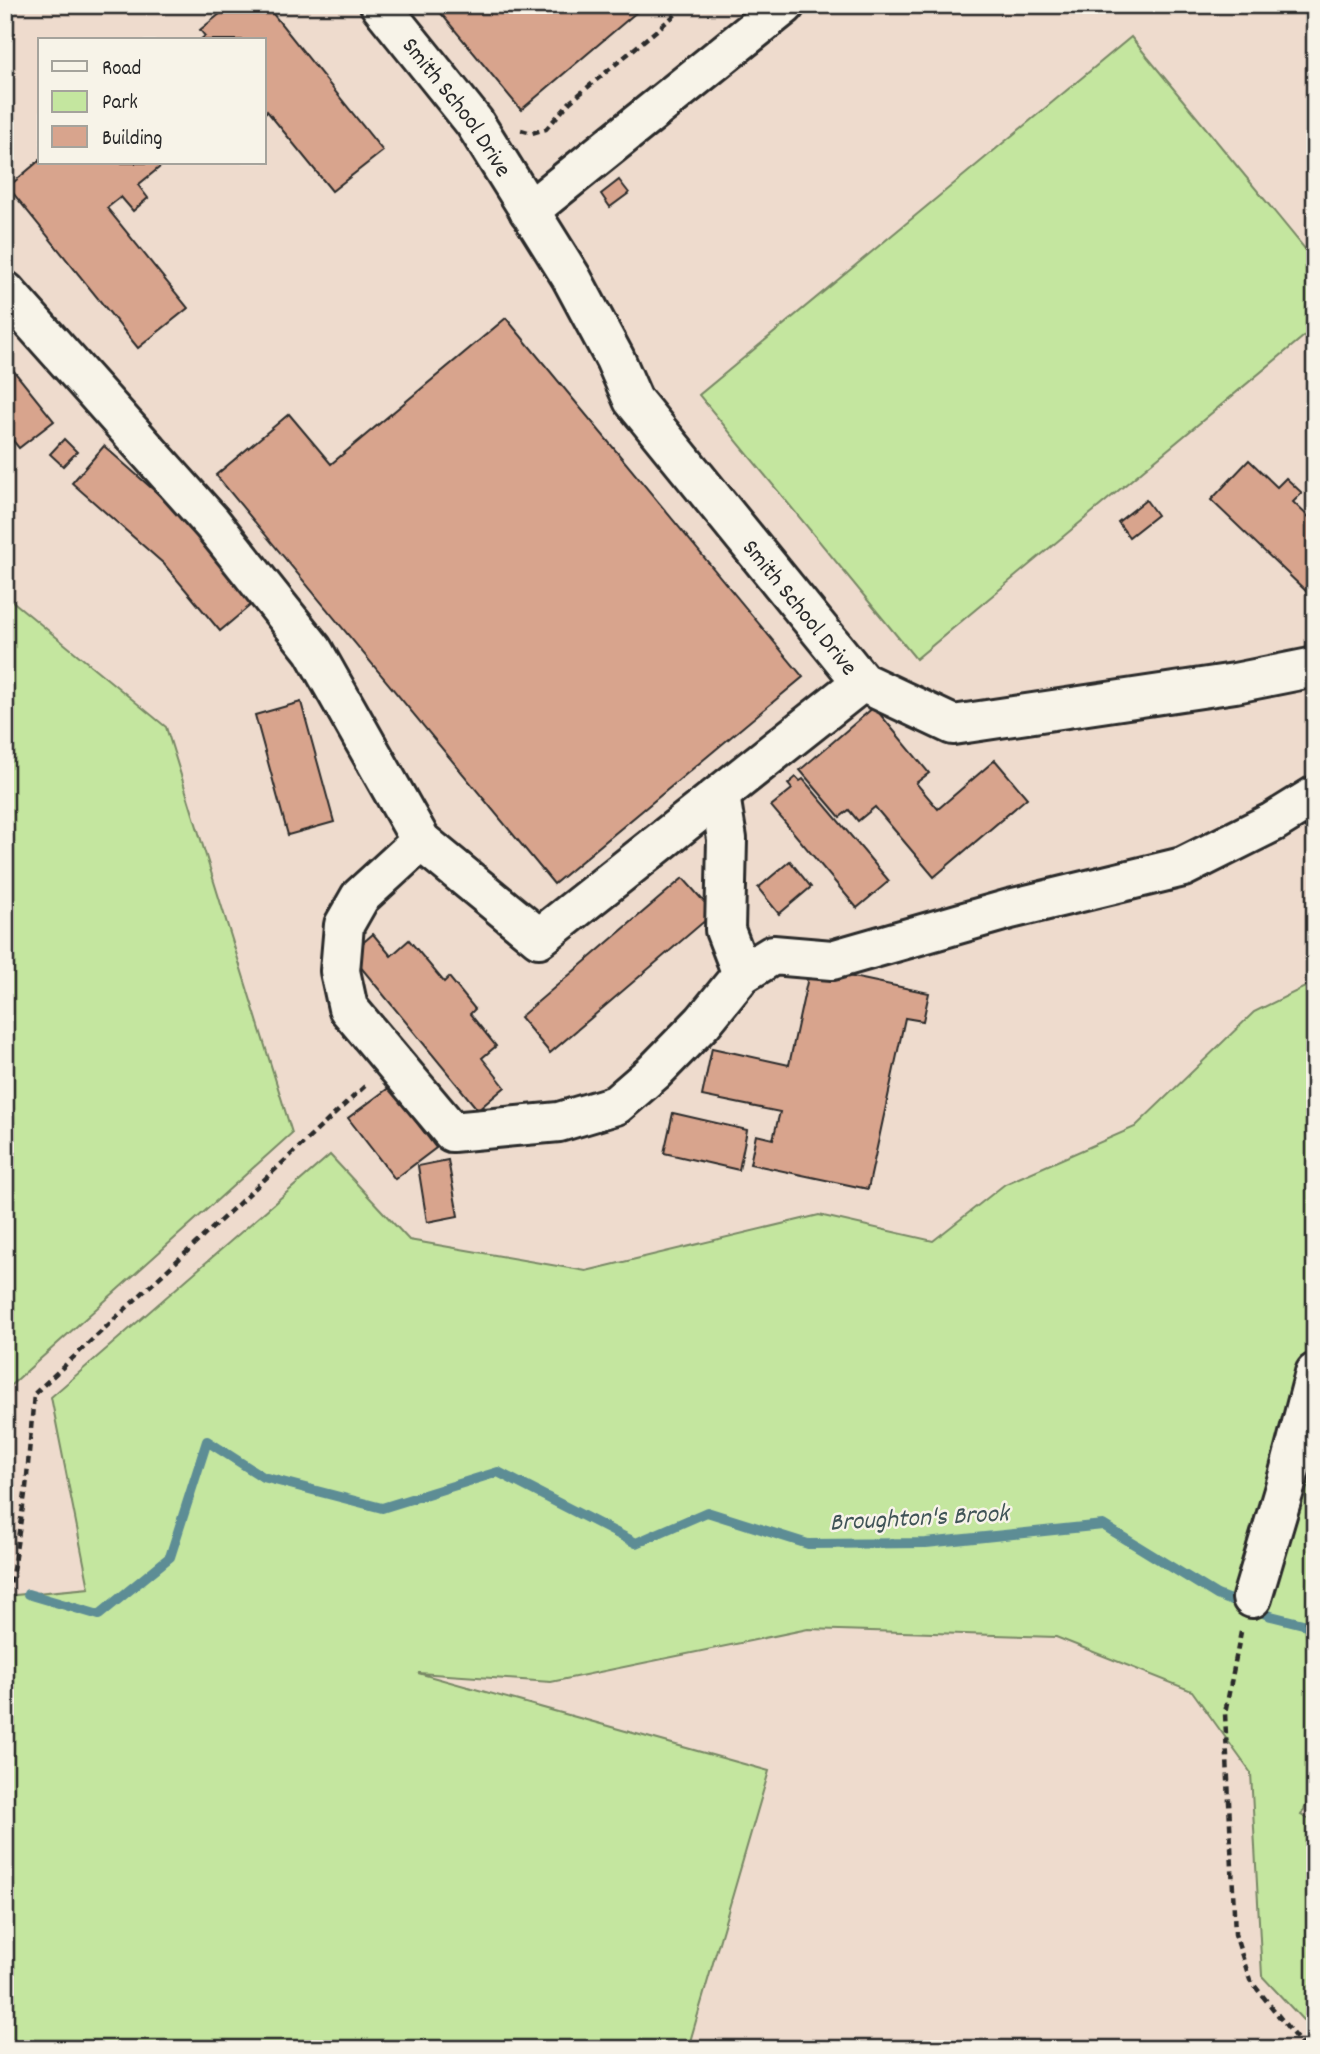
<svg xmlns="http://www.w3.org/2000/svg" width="1320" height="2054" font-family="Dekko,sans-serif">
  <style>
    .built { fill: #eedbcd; fill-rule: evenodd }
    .green { fill: #c4e69f; stroke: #788865; stroke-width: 2 }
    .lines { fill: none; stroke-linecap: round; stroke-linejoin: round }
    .stream { stroke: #5d8d95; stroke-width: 10 }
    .building { fill: #d8a48d; stroke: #2b2b2b; stroke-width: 2 }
    .minor-casing { stroke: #2b2b2b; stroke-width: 44 }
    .path { stroke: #2b2b2b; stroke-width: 4.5; stroke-dasharray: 7 5; stroke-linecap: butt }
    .minor { stroke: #f7f3e8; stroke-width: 38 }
    .labels { text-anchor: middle; stroke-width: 5; stroke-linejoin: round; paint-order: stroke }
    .street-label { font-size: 24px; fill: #2b2b2b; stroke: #f7f3e8 }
    .water-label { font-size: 26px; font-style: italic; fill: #405457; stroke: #f7f3e8 }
  </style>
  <rect width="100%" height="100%" fill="#f7f3e8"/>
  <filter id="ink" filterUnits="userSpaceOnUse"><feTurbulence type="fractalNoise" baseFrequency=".0143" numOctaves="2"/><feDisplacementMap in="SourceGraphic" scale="14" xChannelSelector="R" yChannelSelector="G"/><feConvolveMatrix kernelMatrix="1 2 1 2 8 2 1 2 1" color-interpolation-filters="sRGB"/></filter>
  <g filter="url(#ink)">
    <path class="built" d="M5 5H1315V2049H5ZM40 40H264V163H40Z"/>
    <g class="green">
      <path d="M1131 37 1315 261V327L916 659 699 395Z"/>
      <path d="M5 595 166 727 292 1133 9 1387 12 1492 5 1489Z"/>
      <path d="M1315 982V1790L1301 1815 1315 1822V2033L1262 1976 1251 1773 1192 1691 1056 1637 808 1629 551 1682 418 1673 769 1771 689 2045 679 2049H5V1596L89 1588 51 1397 330 1155 409 1240 586 1271 819 1215 933 1241 1005 1184 1135 1127 1254 1012Z"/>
    </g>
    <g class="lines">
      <path class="stream" d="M28 1594 99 1615 170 1557 207 1441 263 1477 382 1508 498 1472 636 1543 707 1512 808 1544 926 1543 1103 1525 1217 1595 1271 1616 1315 1627"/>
    </g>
    <g class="building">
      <path d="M231 5H266L383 151 332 191 267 111 264 114V40H200L205 36 200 30Z"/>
      <path d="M434 5H645L521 110Z"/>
      <path d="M40 160V163H165L138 185 148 198 133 211 121 197 107 208 188 308 138 348 8 187Z"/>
      <path d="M619 180 629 193 610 207 601 194Z"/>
      <path d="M506 318 803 677 554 884 216 475 289 414 331 464Z"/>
      <path d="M5 360 54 421 19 448 5 431Z"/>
      <path d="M64 439 77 452 63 466 50 454Z"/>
      <path d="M104 446 200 531 258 599 220 631 164 564 72 483Z"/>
      <path d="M1249 460 1277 487 1286 478 1302 493 1293 502 1315 523V584L1307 592 1211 500Z"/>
      <path d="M1146 500 1157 515 1129 537 1118 522Z"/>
      <path d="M301 702 334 822 288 835 255 715Z"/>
      <path d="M874 707 929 773 916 783 938 809 995 760 1027 798 934 877 875 807 858 821 849 810 840 817 800 770Z"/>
      <path d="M796 777 800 781 803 779 889 881 857 908 771 806 792 789 788 784Z"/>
      <path d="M790 861 811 887 779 914 758 888Z"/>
      <path d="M683 878 714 913 550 1053 520 1017Z"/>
      <path d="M373 934 391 956 409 940 444 982 449 977 475 1009 470 1014 496 1046 482 1058 505 1087 478 1110 350 954Z"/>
      <path d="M810 968 929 993 923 1021 905 1018 868 1189 750 1164 756 1135 773 1139 780 1112 702 1096 712 1048 789 1065Z"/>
      <path d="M390 1087 436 1148 395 1179 348 1118Z"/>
      <path d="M673 1113 747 1130 739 1170 664 1153Z"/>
      <path d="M448 1160 458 1216 427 1222 418 1166Z"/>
    </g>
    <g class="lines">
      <g class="minor-casing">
        <g id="minor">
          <path id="s1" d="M380 5 474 122 571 277 615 359 633 400 862 682 953 725 1235 683 1315 667"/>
          <path d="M529 211 785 5"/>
          <path d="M5 291 212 523 313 650 421 841 539 938 862 682"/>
          <path d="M720 795 727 839 725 930 742 974"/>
          <path d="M421 841 360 897 344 925 340 971 348 1008 452 1132 559 1122 616 1105 654 1072 703 1022 742 974 773 955 832 960 1010 909 1183 867 1273 822 1315 796"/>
          <path d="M1252 1598 1288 1477 1315 1373"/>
        </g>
      </g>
      <g class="path">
        <path d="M521 130 532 133 546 129 570 102 687 5"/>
        <path d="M5 1619 26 1488 34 1394 366 1085"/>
        <path d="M1241 1632 1225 1713 1235 1934 1250 1980 1305 2049"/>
      </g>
      <use href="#minor" class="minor"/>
    </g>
  </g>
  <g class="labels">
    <g class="street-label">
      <text dy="8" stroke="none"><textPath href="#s1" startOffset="128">Smith School Drive</textPath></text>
      <text dy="8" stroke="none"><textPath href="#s1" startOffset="737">Smith School Drive</textPath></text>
    </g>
    <g class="water-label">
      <text transform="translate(919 1516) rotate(-3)" y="9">Broughton's Brook</text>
    </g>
  </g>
  <rect width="1320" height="2054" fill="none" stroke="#f7f3e8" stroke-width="28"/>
  <rect x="14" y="14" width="1292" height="2026" fill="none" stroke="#2b2b2b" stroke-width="2.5" filter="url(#ink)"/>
  <rect x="38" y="38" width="228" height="126" fill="#f7f3e8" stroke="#a5a39c" stroke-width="2"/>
  <rect x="52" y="61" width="35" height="10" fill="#f7f3e8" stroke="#a5a39c" stroke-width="2"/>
  <text x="102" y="74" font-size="21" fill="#2b2b2b">Road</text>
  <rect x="52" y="91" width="35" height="21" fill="#c4e69f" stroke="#a5a39c" stroke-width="2"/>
  <text x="102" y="108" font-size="21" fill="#2b2b2b">Park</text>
  <rect x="52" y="126" width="35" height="21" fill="#d8a48d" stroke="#a5a39c" stroke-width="2"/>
  <text x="102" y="144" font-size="21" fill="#2b2b2b">Building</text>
</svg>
